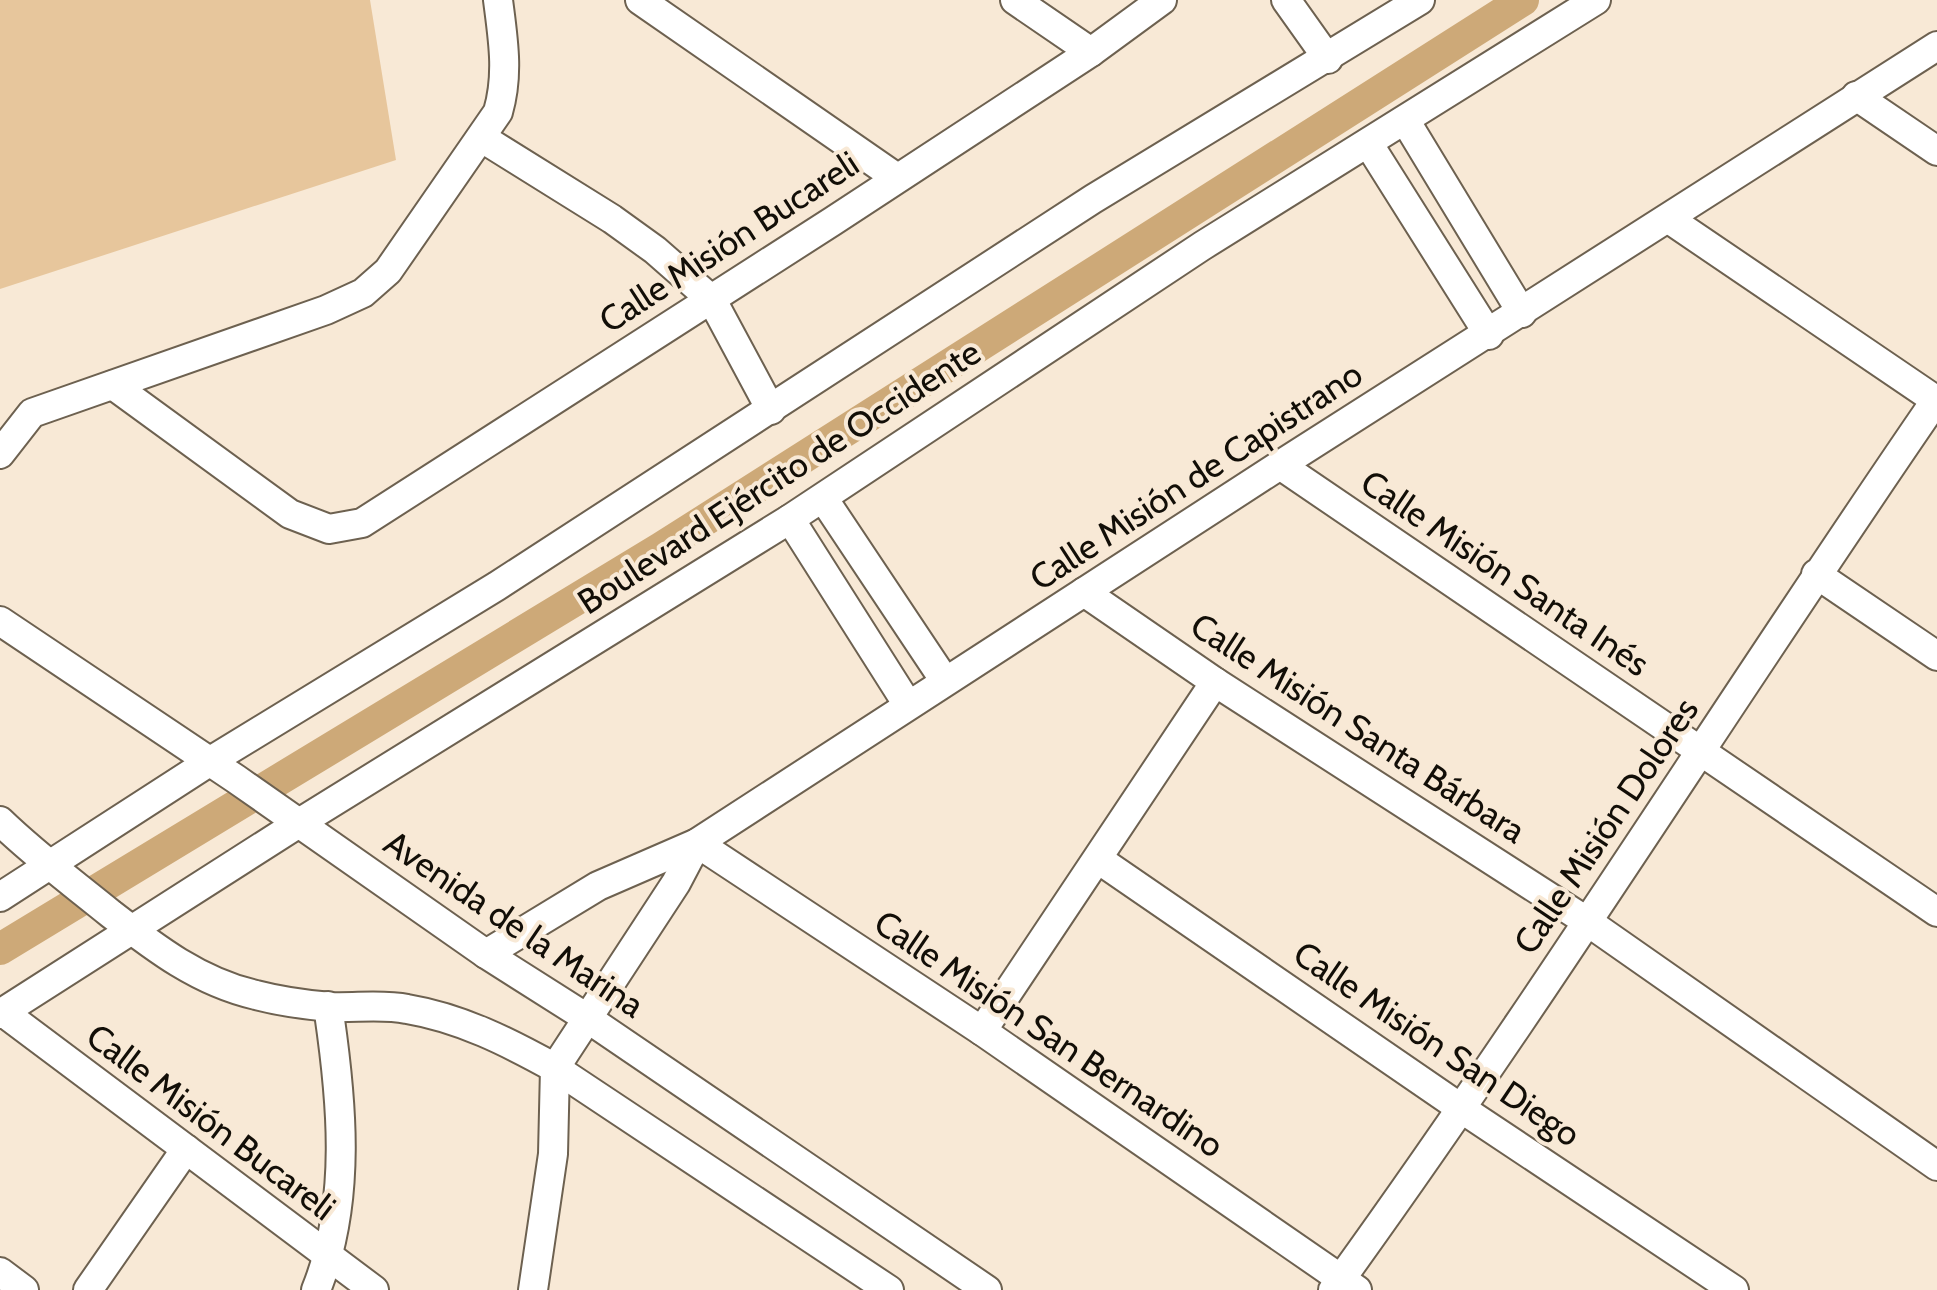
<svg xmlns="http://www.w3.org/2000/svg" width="1937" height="1290" font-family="Cabin,sans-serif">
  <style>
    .green { fill: #e7c69c }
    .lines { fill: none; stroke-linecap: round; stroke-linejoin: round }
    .canal { stroke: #cda978; stroke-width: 32 }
    .street-casing { stroke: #6d6150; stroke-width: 32 }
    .street { stroke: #fff; stroke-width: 28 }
    .labels { text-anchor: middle; stroke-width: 8; stroke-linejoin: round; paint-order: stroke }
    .street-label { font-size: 35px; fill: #120e07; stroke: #f8e9d6 }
  </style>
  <rect width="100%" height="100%" fill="#f8e9d6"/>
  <path class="green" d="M0 0H370L396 160 0 289Z"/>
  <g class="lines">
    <path class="canal" d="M0 949 661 548 1523 0"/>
    <g class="street-casing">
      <g id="street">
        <path d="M640 0 897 178"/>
        <path d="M1015 0 1091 52"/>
        <path d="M1286 0 1328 59"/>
        <path d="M1856 96 1937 151"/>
        <path d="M1405 120 1522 313"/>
        <path d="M482 138 612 219 655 250 712 300 771 410"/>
        <path d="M1368 143 1489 335"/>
        <path d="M1669 219 1937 401"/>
        <path d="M113 385 290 514 329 529 362 523 833 221 1091 52 1162 0"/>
        <path d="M0 454 32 413 326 310 363 293 388 271 498 112C509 74 503 39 498 0"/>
        <path d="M1280 465 1937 912"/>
        <path d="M823 498 945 681"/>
        <path d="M790 519 908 705"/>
        <path d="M1816 574 1937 656"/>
        <path d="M1084 592 1215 682 1588 922 1937 1166"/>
        <path d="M0 621 236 779 486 954 587 1018 987 1290"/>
        <path d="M0 821C35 855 73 883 111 914 155 948 199 982 256 995 279 1001 307 1005 331 1007 356 1008 383 1004 407 1009 461 1018 508 1042 555 1068L889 1290"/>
        <path d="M1098 859 1462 1109 1734 1290"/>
        <path d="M0 897 209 762 497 586 1093 199 1420 0"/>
        <path d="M486 954 598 886 697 843 1280 465 1937 46"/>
        <path d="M3 1012 374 1290"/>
        <path d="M0 1014 299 823 790 519 1202 246 1596 0"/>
        <path d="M982 1031 1215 682"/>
        <path d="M0 1272 24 1290"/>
        <path d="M88 1290 186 1149"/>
        <path d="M316 1290C352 1201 342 1099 328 1006"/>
        <path d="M533 1290 553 1154 555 1068 676 883 697 843 982 1031 1357 1290"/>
        <path d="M1333 1290C1543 1000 1733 695 1936 400"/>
      </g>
    </g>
    <use href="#street" class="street"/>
  </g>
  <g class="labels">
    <g class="street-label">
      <text transform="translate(729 242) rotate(-33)" y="12">Calle Misión Bucareli</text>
      <text transform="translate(1196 476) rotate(-33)" y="12">Calle Misión de Capistrano</text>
      <text transform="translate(779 477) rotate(-33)" y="12">Boulevard Ejército de Occidente</text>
      <text transform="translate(1505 573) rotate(34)" y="12">Calle Misión Santa Inés</text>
      <text transform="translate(1358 728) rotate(33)" y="12">Calle Misión Santa Bárbara</text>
      <text transform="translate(1606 826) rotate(-56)" y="12">Calle Misión Dolores</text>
      <text transform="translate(514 924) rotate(34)" y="12">Avenida de la Marina</text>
      <text transform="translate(1049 1034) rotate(34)" y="12">Calle Misión San Bernardino</text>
      <text transform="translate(1437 1044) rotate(34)" y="12">Calle Misión San Diego</text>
      <text transform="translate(211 1122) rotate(37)" y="12">Calle Misión Bucareli</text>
    </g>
  </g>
</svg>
